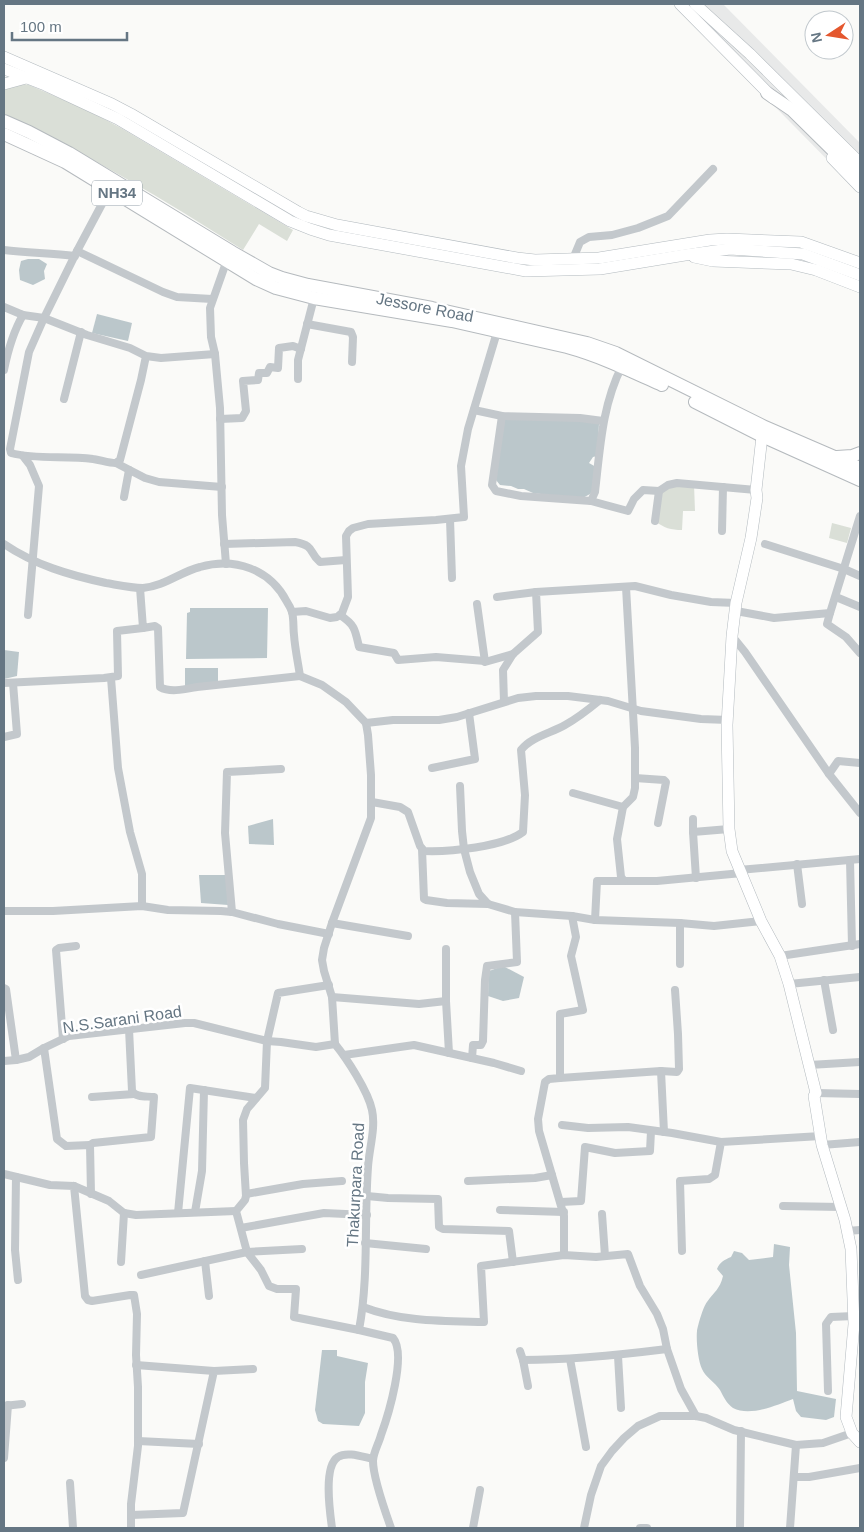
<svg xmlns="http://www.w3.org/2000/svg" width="864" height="1532" font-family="Arial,sans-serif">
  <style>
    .built { fill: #e8e9e9 }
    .green { fill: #dadfd7 }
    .water { fill: #bbc7cb }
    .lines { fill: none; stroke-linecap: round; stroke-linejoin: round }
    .secondary-casing { stroke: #b3babf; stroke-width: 12 }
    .primary-casing { stroke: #b5babe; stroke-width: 14 }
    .street { stroke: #c3c8cc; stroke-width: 8 }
    .secondary { stroke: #fff; stroke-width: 11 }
    .primary { stroke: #fff; stroke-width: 12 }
    .labels { text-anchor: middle; stroke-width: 5; stroke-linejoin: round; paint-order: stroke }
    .shield { fill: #fff; stroke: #939fa8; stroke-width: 1 }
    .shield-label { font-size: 15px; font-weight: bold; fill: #657683 }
    .street-label { font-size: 16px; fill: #657683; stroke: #fff }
  </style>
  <rect width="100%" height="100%" fill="#fafaf8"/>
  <path class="built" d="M674 4H723L860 143V193Z"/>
  <g class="green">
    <path d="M23 84 29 85 87 110 121 128 293 230 287 241 259 224 243 250C166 201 87 153 4 115V89Z"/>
    <path d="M694 484 695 511H683L682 530C671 530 664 528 655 521L659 491 668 485Z"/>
    <path d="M832 523 851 528 847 543 829 538Z"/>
  </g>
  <g class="water">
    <path d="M28 259H39L47 264 44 271 45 279 33 285 20 280 19 270 21 261Z"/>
    <path d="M97 314 132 323 128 341 92 333Z"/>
    <path d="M503 418 582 419 599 424 597 456 593 457 589 463 596 467 594 489 590 494 581 499 533 493 524 489H518L511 486 500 485 496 480Z"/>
    <path d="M190 608H268L267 658 186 659 187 613 190 612Z"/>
    <path d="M4 650 19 652 17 676 4 679Z"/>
    <path d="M185 668H218V686L185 687Z"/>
    <path d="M273 819 274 845 249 844 248 826Z"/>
    <path d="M199 875H226L228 905 201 903Z"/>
    <path d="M503 966 524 977 519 998 503 1001 488 996 489 971Z"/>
    <path d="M774 1244 790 1247 789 1265 796 1333 797 1391 836 1399 834 1417 826 1420 801 1417 796 1411 793 1399C777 1405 750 1417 733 1408 727 1404 723 1396 720 1390 715 1382 705 1377 702 1369 698 1361 696 1340 697 1331 698 1325 703 1307 707 1302 714 1292 720 1289 723 1276L717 1269C720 1262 724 1260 731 1257L734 1251 742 1253 749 1260 773 1257Z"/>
    <path d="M322 1350H337V1356L368 1363 365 1382V1413L359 1426 323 1424 318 1421 315 1410Z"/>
  </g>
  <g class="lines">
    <g class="secondary-casing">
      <g id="secondary">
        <path d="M680 4 773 98"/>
        <path d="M695 4 750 54 860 163"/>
        <path d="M4 57 112 104 131 114 298 212 306 216 337 225 517 258 535 260 599 258 710 240 727 239 801 242 860 263"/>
        <path d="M4 69 45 85 118 119 290 221 310 229 329 235 526 271 600 269 685 255 730 249 803 254 860 275"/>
        <path d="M4 84 26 78"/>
        <path d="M832 158 860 187"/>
        <path d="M694 257 713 261 791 264 816 270 860 287"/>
        <path d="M762 436 756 490 757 498 751 538 736 603 732 636 727 725 729 829 732 851 761 921 780 956 789 984 816 1093 814 1096 822 1145 845 1220 851 1249 854 1324 846 1417 852 1433 860 1442"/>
      </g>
    </g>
    <g class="primary-casing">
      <g id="primary">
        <path d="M767 93 792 110 860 177"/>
        <path d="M4 121 29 132 69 153 232 252 269 273 282 278 308 285 432 308 587 343 616 353 765 427 860 468"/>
        <path d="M4 134 65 162 256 279 276 288 314 298 452 321 567 347C600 356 631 371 662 385"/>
        <path d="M695 402 762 436 860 480"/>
        <path d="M837 457 852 456 860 453"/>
      </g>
    </g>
    <g class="street">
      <path d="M4 250C28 253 51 253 75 256"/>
      <path d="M77 251 163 292 177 297 212 299"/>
      <path d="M573 259 580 242 589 237 612 235 638 228 668 216 713 169"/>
      <path d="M4 307 23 315 44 318 77 251 110 189"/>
      <path d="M307 324 351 332 353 337 352 362"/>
      <path d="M146 356 141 380 120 460 116 463C108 463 101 460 93 459 66 455 37 460 11 453L10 449 29 352 44 318 87 335 130 348 146 356 161 358 215 354"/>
      <path d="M622 366C602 405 600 449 595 492L591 501 628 511 634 499 643 490 659 491 668 485 677 483 756 490"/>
      <path d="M4 370C8 350 13 332 23 315"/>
      <path d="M298 379V360L314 298"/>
      <path d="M64 399 81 332"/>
      <path d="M474 410 502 416 580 418 603 421"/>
      <path d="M502 416 492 485 496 491 521 496 591 501"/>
      <path d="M220 419 242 418 246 411 243 381 258 380 259 373H267L270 367 278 368 279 348 293 346 301 349"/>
      <path d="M23 456 30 465 39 486 28 615"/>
      <path d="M116 463 145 478 159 482 222 487"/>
      <path d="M124 497 129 470"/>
      <path d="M450 519 452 578"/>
      <path d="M655 521 659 491"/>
      <path d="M722 531 723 487"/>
      <path d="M4 544C35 565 69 575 106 583 118 585 131 588 143 588 165 586 180 572 200 567 235 557 270 569 287 602 289 605 291 609 292 612 294 619 293 628 294 635 295 649 298 662 300 676L322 685 346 702 366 723 368 735 371 775V818L332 923 324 948 322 960 324 971 332 997 335 1044"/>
      <path d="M224 544 295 542C316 546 308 552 320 562L346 560"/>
      <path d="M765 544 844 569 860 576"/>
      <path d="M226 564 222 515 220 408 215 354 211 337 210 308 228 257"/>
      <path d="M626 587 635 748V788L633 797 623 807 617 839 621 877 624 881H657L742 873"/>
      <path d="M140 588 143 628 155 626 158 628 160 687C170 693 186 689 197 687L300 676"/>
      <path d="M497 597 536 592"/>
      <path d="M836 597 860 607"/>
      <path d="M477 604 485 662 513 654"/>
      <path d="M736 611 774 618 830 613 860 516"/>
      <path d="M292 612 306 611 330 618 337 617 342 613 348 597 346 536 349 531 353 528 368 524 436 520 464 517 461 466 468 429 497 332"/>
      <path d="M830 613 827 624 846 637 860 653"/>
      <path d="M340 615C355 625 355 629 359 647L394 653 398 660 436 657 485 661"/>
      <path d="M732 636 745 652 829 774 860 813"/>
      <path d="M111 678 118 768 130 832 142 874V906"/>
      <path d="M4 683 104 678 118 676 117 631 143 628"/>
      <path d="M504 702 503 670 513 654 538 632 536 592 635 586 671 595 711 602 736 603"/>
      <path d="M366 723 393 720H439L457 717 518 698 536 696H568L608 701 641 711 701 719 728 720"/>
      <path d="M4 737 17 734 13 683"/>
      <path d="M432 768 475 759 469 713"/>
      <path d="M829 774 838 761 860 763"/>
      <path d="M635 778 664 780 666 782 658 823"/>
      <path d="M460 786 462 831 464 849 470 872 479 894 488 904 515 912 572 916 595 920 680 923 714 926 761 921"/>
      <path d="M573 793 623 807"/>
      <path d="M372 802 400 807 408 812 420 846 424 851C449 852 503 847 523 832L525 795 521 750C531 737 551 733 565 725 578 718 589 709 600 700"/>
      <path d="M693 819V832"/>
      <path d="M422 849 424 899 426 900 447 903 488 904"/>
      <path d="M850 860 852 946"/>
      <path d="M797 864 802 904"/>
      <path d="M739 870 860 859"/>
      <path d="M696 878 693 832 729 829"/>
      <path d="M4 911H53L142 906 168 910 221 911 232 912 278 924 329 934"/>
      <path d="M232 912 225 833 227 772 281 769"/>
      <path d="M595 920 597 881H624"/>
      <path d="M332 923 408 936"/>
      <path d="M680 923V964"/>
      <path d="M780 956 860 944"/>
      <path d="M824 980 833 1030"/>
      <path d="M789 984 860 977"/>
      <path d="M329 985 278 993 267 1041 265 1088 247 1109 243 1120 244 1163 246 1196 245 1200 236 1211 247 1252 261 1270 269 1286 277 1289H296L294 1317 359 1330"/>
      <path d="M4 988 6 989 16 1060"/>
      <path d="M332 997 419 1004 446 1001 449 1053"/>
      <path d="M446 1001V949"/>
      <path d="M63 1039 56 950 59 948 76 946"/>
      <path d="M335 1044C347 1059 368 1091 372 1110 376 1128 369 1149 368 1167 364 1221 369 1277 359 1330L393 1338C407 1354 388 1416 381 1435 379 1443 373 1453 373 1461 373 1478 385 1511 391 1528"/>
      <path d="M44 1048 57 1139 66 1146 90 1145 91 1194"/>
      <path d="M344 1055 414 1045 494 1063 521 1071"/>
      <path d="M472 1058 473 1045H481L483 1041 485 980 487 966 517 962 515 912"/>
      <path d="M4 1061 16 1060 29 1057 44 1048 69 1036 185 1023H194L267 1041 281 1042 316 1047 335 1044"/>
      <path d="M809 1065 860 1062"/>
      <path d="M661 1071 677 1072 679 1069 678 1034 675 990"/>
      <path d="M560 1078 661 1071 664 1132"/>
      <path d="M816 1093 860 1094"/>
      <path d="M92 1097 134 1094"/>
      <path d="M562 1125 588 1128 628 1127 672 1133 721 1142"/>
      <path d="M90 1145 93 1143 151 1137 154 1097C146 1096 136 1098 132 1091L129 1029"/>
      <path d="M822 1145 860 1142"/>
      <path d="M4 1174 50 1185 74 1186 85 1296 88 1300 92 1301 130 1295H134L137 1314 136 1355 138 1387V1446L131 1504V1528"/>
      <path d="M16 1177 15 1250 18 1280"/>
      <path d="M468 1181 535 1178 552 1175"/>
      <path d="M74 1186 109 1201 124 1213 136 1215 236 1211"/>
      <path d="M246 1194 303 1184 342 1181"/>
      <path d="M367 1196 388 1198 438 1199 439 1227 443 1229 509 1231 513 1262"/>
      <path d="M561 1202 581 1201 585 1147 615 1153 650 1151 651 1131"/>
      <path d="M783 1206 841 1207"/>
      <path d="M500 1210 564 1212"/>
      <path d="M195 1212 202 1171 204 1090"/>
      <path d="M178 1213 190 1088 256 1098"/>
      <path d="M602 1214 605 1256"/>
      <path d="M241 1228 324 1213 367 1215"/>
      <path d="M847 1231 860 1230"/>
      <path d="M365 1243 426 1249"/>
      <path d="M682 1251 680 1181 709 1179 715 1175 721 1142 821 1136"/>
      <path d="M564 1255V1216L539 1131 538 1119 545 1082 549 1079 560 1078V1014L583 1010 571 956 576 937 572 916"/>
      <path d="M205 1261 209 1296"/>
      <path d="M121 1262 124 1213"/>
      <path d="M141 1275 247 1252 302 1249"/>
      <path d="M363 1307C402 1322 443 1321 484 1322L481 1266 564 1255 596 1257 628 1254 640 1286 657 1314 663 1329 667 1349 681 1389 696 1416"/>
      <path d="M520 1351 523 1360 528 1386"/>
      <path d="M618 1356 621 1408"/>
      <path d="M570 1359 586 1447"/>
      <path d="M523 1360C571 1360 619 1355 667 1349"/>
      <path d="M136 1365 214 1371"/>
      <path d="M828 1391 826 1324 831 1317 854 1316"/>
      <path d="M4 1406 22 1404"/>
      <path d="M138 1441 199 1444"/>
      <path d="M4 1458 8 1405"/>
      <path d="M794 1477H809L860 1468"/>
      <path d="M70 1483 73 1528"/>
      <path d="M131 1515 183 1513 214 1371 253 1369"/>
      <path d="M332 1528C330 1513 323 1466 338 1457 347 1451 363 1457 373 1459"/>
      <path d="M473 1528 480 1490"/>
      <path d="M584 1528 591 1495 601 1466 612 1451 624 1438 638 1426 660 1416H696L706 1418 734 1430 796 1445 823 1443 852 1433"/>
      <path d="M640 1528H647"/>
      <path d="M740 1528 741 1431"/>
      <path d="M790 1528 796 1445"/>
    </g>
    <use href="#secondary" class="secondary"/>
    <use href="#primary" class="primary"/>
  </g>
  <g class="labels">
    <rect class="shield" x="92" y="180.5" width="50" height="25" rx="4"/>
    <g class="shield-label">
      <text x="117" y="198">NH34</text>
    </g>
    <g class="street-label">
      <text transform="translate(425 307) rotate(11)" y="6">Jessore Road</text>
      <text transform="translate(122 1019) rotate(-8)" y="6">N.S.Sarani Road</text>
      <text transform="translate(355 1185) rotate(-87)" y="6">Thakurpara Road</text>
    </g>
  </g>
  <rect width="864" height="1532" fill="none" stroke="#657683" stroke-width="10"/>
  <g transform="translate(829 35) rotate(258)"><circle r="24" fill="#ffffff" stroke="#c1c8cd"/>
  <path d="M0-4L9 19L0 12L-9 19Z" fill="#e4572e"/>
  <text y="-8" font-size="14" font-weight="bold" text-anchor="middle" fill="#657683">N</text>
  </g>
  <path d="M12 32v8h115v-8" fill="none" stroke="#657683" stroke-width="2.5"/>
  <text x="20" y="32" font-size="15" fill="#657683" stroke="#ffffff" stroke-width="4" paint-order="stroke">100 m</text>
</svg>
